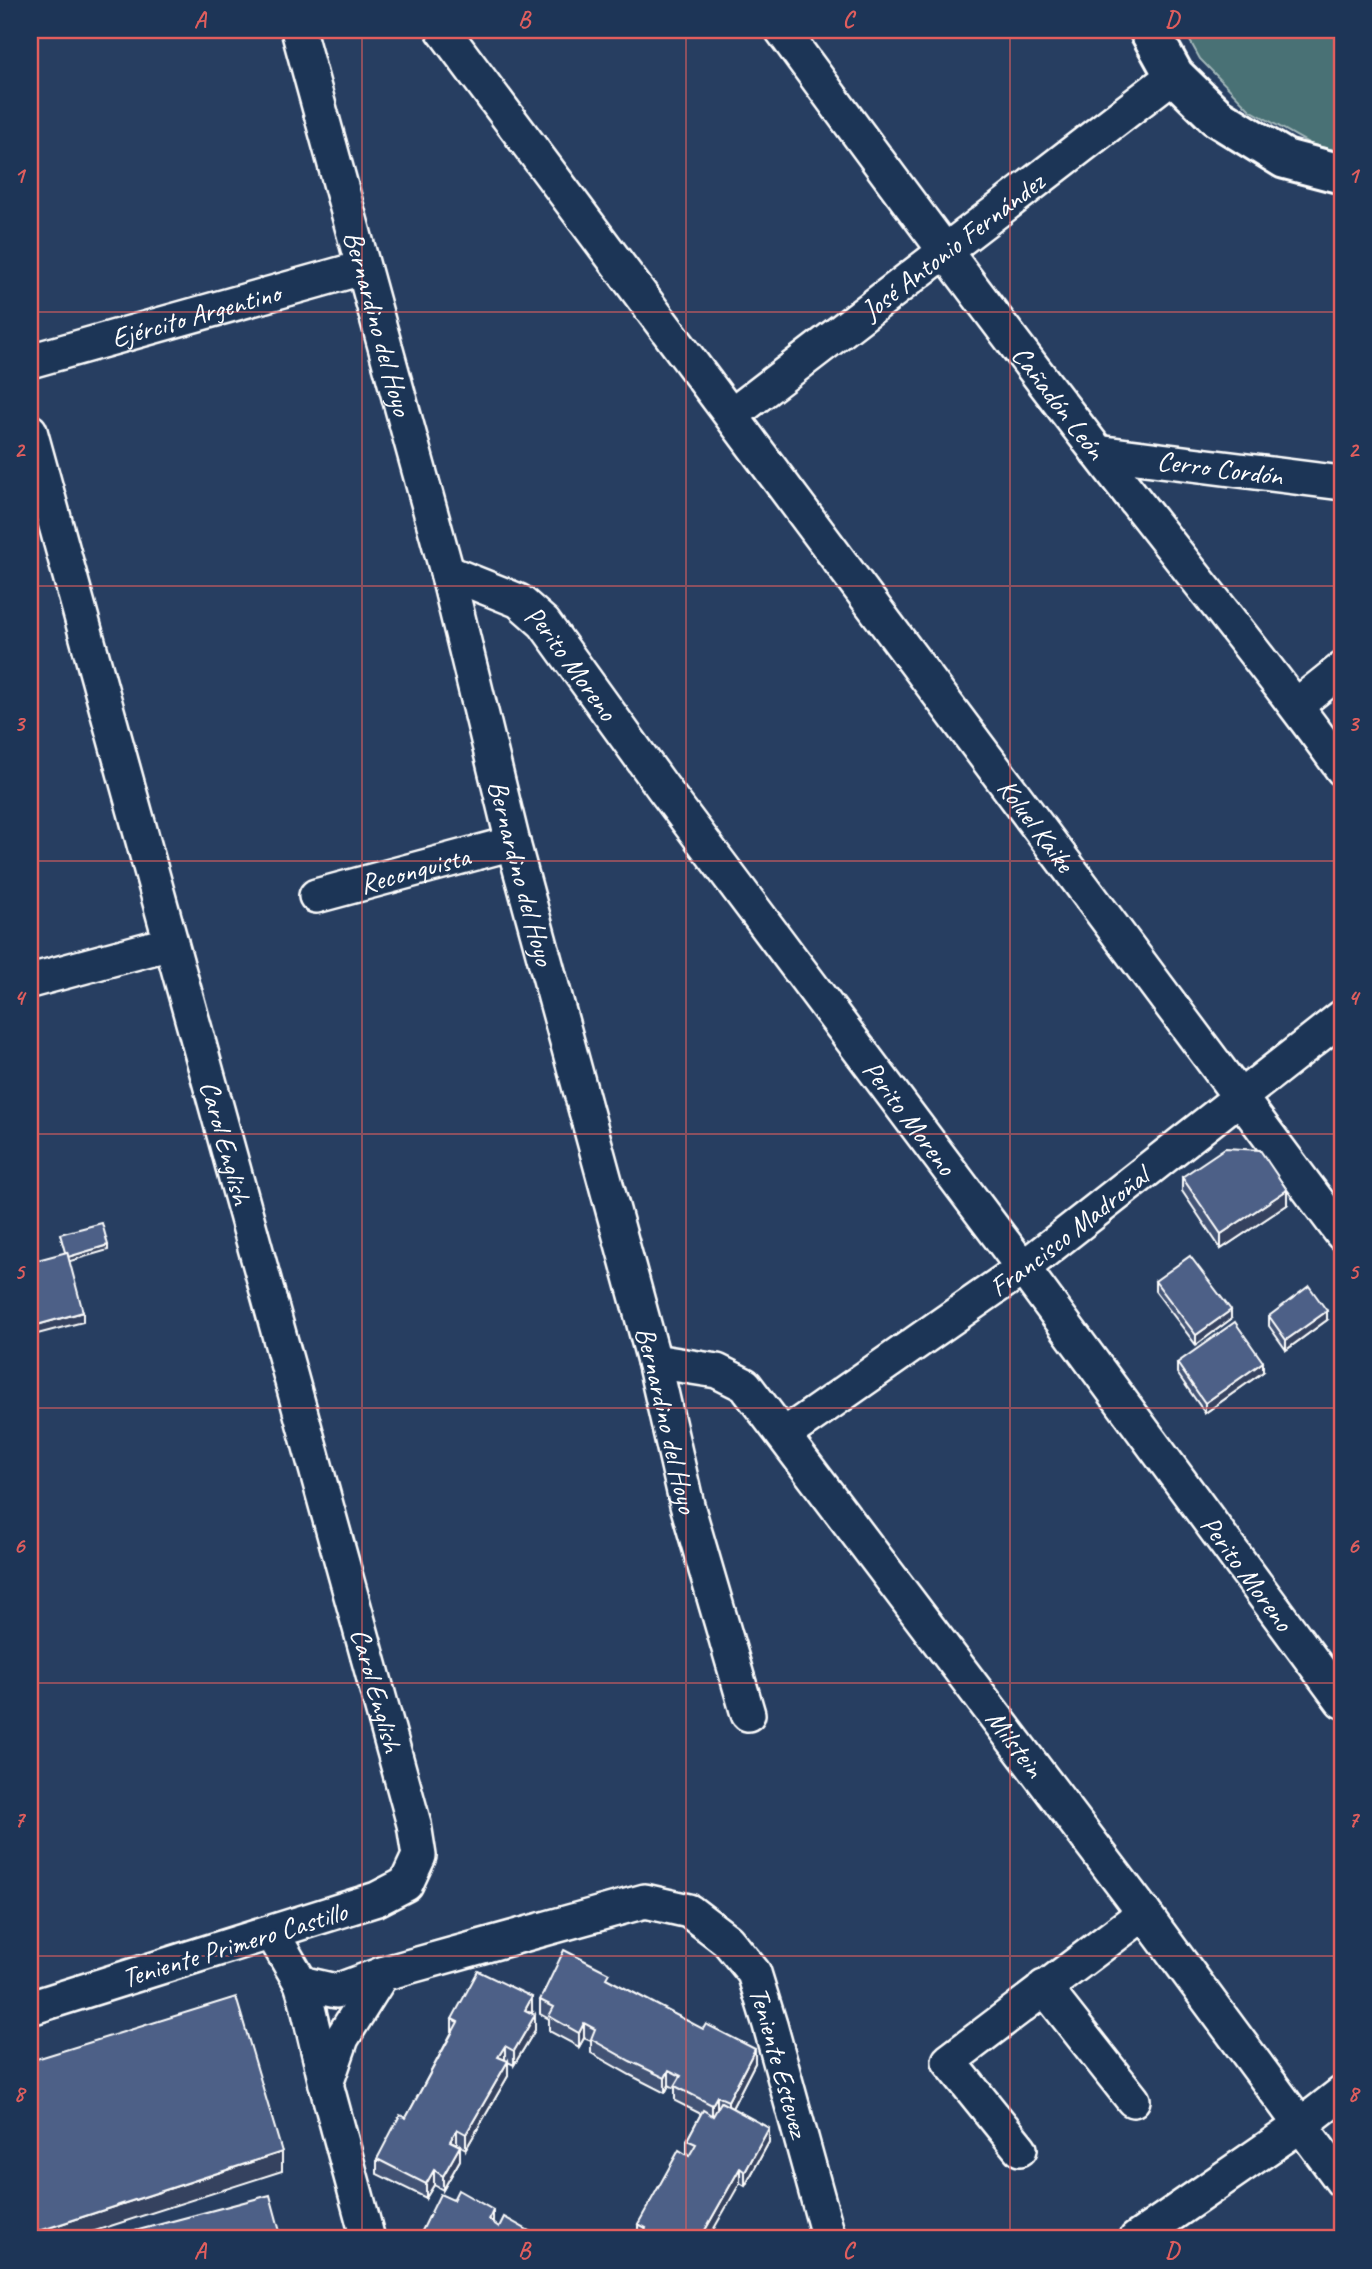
<svg xmlns="http://www.w3.org/2000/svg" width="1372" height="2269" font-family="Caveat,sans-serif">
  <style>
    .green { fill: #497175; stroke: #a4b8ba; stroke-width: 2 }
    .lines { fill: none; stroke-linecap: round; stroke-linejoin: round }
    .minor-casing { stroke: #fff; stroke-width: 38 }
    .tertiary-casing { stroke: #fff; stroke-width: 44 }
    .minor { stroke: #1d3557; stroke-width: 33 }
    .tertiary { stroke: #1d3557; stroke-width: 38 }
    .wall { fill: #425374; stroke: #fff; stroke-width: 2 }
    .shaded-wall { fill: #36435e; stroke: #fff; stroke-width: 2 }
    .building { fill: #4d6087; stroke: #fff; stroke-width: 2 }
    .grid { fill: none; stroke: #e05e5e; stroke-width: 2; stroke-opacity: 0.55 }
    .labels { text-anchor: middle; stroke-width: 6; stroke-linejoin: round; paint-order: stroke }
    .street-label { font-size: 28px; fill: #fff; stroke: #1d3557 }
    .neatline { fill: none; stroke: #e05e5e; stroke-width: 2.5 }
    .grid-label { font-size: 23px; text-anchor: middle; font-weight: bold; fill: #e05e5e }
  </style>
  <rect width="100%" height="100%" fill="#273e61"/>
  <filter id="ink" filterUnits="userSpaceOnUse"><feTurbulence type="fractalNoise" baseFrequency=".0143" numOctaves="2"/><feDisplacementMap in="SourceGraphic" scale="14" xChannelSelector="R" yChannelSelector="G"/><feConvolveMatrix kernelMatrix="1 2 1 2 8 2 1 2 1" color-interpolation-filters="sRGB"/></filter>
  <g filter="url(#ink)">
    <path class="green" d="M1184 30H1342V152L1312 145 1250 110 1200 59Z"/>
    <g class="lines">
      <g class="minor-casing">
        <g id="minor">
          <path id="s1" d="M298 30 447 572 513 843 654 1361 687 1505 748 1714"/>
          <path id="s2" d="M443 30 1342 1234"/>
          <path id="s3" d="M782 30C885 171 989 312 1096 450 1178 557 1264 660 1342 769"/>
          <path id="s4" d="M30 361 362 268"/>
          <path id="s5" d="M732 415 1174 75"/>
          <path id="s6" d="M30 431 414 1824 419 1856 406 1884 377 1899 30 2008"/>
          <path id="s7" d="M1097 452 1342 483"/>
          <path id="s8" d="M447 572 519 601 544 623 663 788 1023 1268 1342 1701"/>
          <path d="M1297 705 1342 669"/>
          <path id="s9" d="M316 896 513 843"/>
          <path d="M30 981 171 943"/>
          <path id="s10" d="M654 1361 717 1371 745 1385 1144 1913 1342 2181"/>
          <path id="s11" d="M784 1435 1023 1268 1342 1017"/>
          <path d="M272 1933 301 1983 306 1999 326 2084 368 2239"/>
          <path d="M301 1983 336 1991 382 1974"/>
          <path d="M1044 1987 1133 2100"/>
          <path id="s12" d="M326 2084 342 2038 382 1974 645 1901 689 1911 727 1940 754 1973 770 2025 829 2239"/>
          <path d="M1020 2149 949 2061 1144 1913"/>
          <path d="M1136 2239 1301 2125 1342 2093"/>
        </g>
      </g>
      <g class="tertiary-casing">
        <path id="tertiary" d="M1149 30 1174 75 1217 117 1285 159 1342 174"/>
      </g>
      <use href="#minor" class="minor"/>
      <use href="#tertiary" class="tertiary"/>
    </g>
    <g class="wall">
      <path d="M1182 1177 1287 1205 1221 1249 1182 1191Z"/>
      <path d="M1155 1281 1231 1319 1196 1345 1155 1291Z"/>
      <path d="M1269 1316 1327 1320 1286 1350 1269 1326Z"/>
      <path d="M1177 1363 1263 1372 1205 1413 1177 1373Z"/>
      <path d="M609 1980 755 2063 732 2108 769 2142 745 2186 740 2183 640 2239 638 2238V2224L687 2154V2140L701 2114 675 2101V2088L669 2085 665 2093 630 2075 591 2053V2041L584 2038 579 2047 549 2031V2019L540 2014V2000Z"/>
      <path d="M532 2012 531 2013 535 2030 514 2065 508 2062V2076L466 2149 457 2144 460 2160 443 2190 434 2185 426 2198 377 2174V2159L406 2118 452 2032V2019Z"/>
    </g>
    <g class="shaded-wall">
      <path d="M34 1127V1137L30 1138V1128Z"/>
      <path d="M33 1155V1165L30 1166V1156Z"/>
      <path d="M1287 1190V1205L1221 1249V1234Z"/>
      <path d="M108 1245V1250L67 1262V1257Z"/>
      <path d="M1231 1310V1319L1196 1345V1335Z"/>
      <path d="M1327 1311V1320L1286 1350V1340Z"/>
      <path d="M83 1312V1322L30 1336V1327Z"/>
      <path d="M1263 1362V1372L1205 1413V1403Z"/>
      <path d="M532 1997V2012L525 2024V2010Z"/>
      <path d="M535 2015V2030L514 2065V2051Z"/>
      <path d="M584 2023V2038L579 2047V2033Z"/>
      <path d="M505 2046V2060L498 2057Z"/>
      <path d="M755 2049V2063L728 2116V2101Z"/>
      <path d="M508 2061V2076L466 2149V2134Z"/>
      <path d="M669 2070V2085L665 2093V2078Z"/>
      <path d="M717 2096V2110L712 2120V2105Z"/>
      <path d="M769 2128V2142L745 2186V2172Z"/>
      <path d="M457 2129V2144L450 2141Z"/>
      <path d="M460 2146V2160L443 2190V2176Z"/>
      <path d="M282 2152V2171L70 2239H30V2234Z"/>
      <path d="M740 2168V2183L708 2239H700Z"/>
      <path d="M434 2170V2185L426 2198V2184Z"/>
      <path d="M493 2210V2225L489 2220Z"/>
    </g>
    <g class="building">
      <path d="M30 1114 34 1127 30 1128Z"/>
      <path d="M30 1142 33 1155 30 1156Z"/>
      <path d="M1225 1148 1260 1150 1287 1190 1221 1234 1182 1177Z"/>
      <path d="M102 1223 108 1245 68 1257 67 1252H65L60 1234Z"/>
      <path d="M67 1252 83 1312 30 1327V1262Z"/>
      <path d="M1190 1256 1231 1310 1196 1335 1155 1281Z"/>
      <path d="M1309 1286 1327 1311 1286 1340 1269 1316Z"/>
      <path d="M1235 1322 1263 1362 1205 1403 1177 1363Z"/>
      <path d="M564 1950 609 1973 606 1978 659 2006 703 2029 706 2024 755 2049 728 2101 717 2096 712 2105 675 2086 681 2076 669 2070 665 2078 630 2061 591 2039 595 2029 584 2023 579 2033 549 2016 554 2007 540 2000Z"/>
      <path d="M478 1971 532 1997 525 2010 535 2015 514 2051 505 2046 498 2057 508 2061 466 2134 457 2129 450 2141 460 2146 443 2176 434 2170 426 2184 377 2159 400 2115 406 2118 458 2022 452 2019Z"/>
      <path d="M236 1997 282 2152 30 2234V2061Z"/>
      <path d="M721 2102 769 2128 745 2172 740 2168 700 2239H640L646 2228 638 2224 679 2150 689 2156 696 2144 687 2140 703 2110 713 2116Z"/>
      <path d="M458 2190 493 2210 489 2220 499 2227 504 2217 538 2236 537 2239H418L440 2194 453 2200Z"/>
      <path d="M270 2195 282 2239H133L131 2232Z"/>
      <path d="M629 2234 640 2239H626Z"/>
    </g>
  </g>
  <path class="grid" d="M362 30V2239M686 30V2239M1010 30V2239M30 312H1342M30 586H1342M30 861H1342M30 1134H1342M30 1408H1342M30 1683H1342M30 1956H1342"/>
  <g class="labels">
    <g class="street-label">
      <text dy="10" stroke="none"><textPath href="#s5" startOffset="278">José Antonio Fernández</textPath></text>
      <text dy="10" stroke="none"><textPath href="#s4" startOffset="172">Ejército Argentino</textPath></text>
      <text dy="10" stroke="none"><textPath href="#s1" startOffset="304">Bernardino del Hoyo</textPath></text>
      <text dy="10" stroke="none"><textPath href="#s3" startOffset="464">Cañadón León</textPath></text>
      <text dy="10" stroke="none"><textPath href="#s7" startOffset="124">Cerro Cordón</textPath></text>
      <text dy="10" stroke="none"><textPath href="#s8" startOffset="159">Perito Moreno</textPath></text>
      <text dy="10" stroke="none"><textPath href="#s2" startOffset="992">Koluel Kaike</textPath></text>
      <text dy="10" stroke="none"><textPath href="#s9" startOffset="102">Reconquista</textPath></text>
      <text dy="10" stroke="none"><textPath href="#s1" startOffset="872">Bernardino del Hoyo</textPath></text>
      <text dy="10" stroke="none"><textPath href="#s8" startOffset="726">Perito Moreno</textPath></text>
      <text dy="10" stroke="none"><textPath href="#s6" startOffset="738">Carol English</textPath></text>
      <text dy="10" stroke="none"><textPath href="#s11" startOffset="350">Francisco Madroñal</textPath></text>
      <text dy="10" stroke="none"><textPath href="#s1" startOffset="1438">Bernardino del Hoyo</textPath></text>
      <text dy="10" stroke="none"><textPath href="#s8" startOffset="1293">Perito Moreno</textPath></text>
      <text dy="10" stroke="none"><textPath href="#s6" startOffset="1306">Carol English</textPath></text>
      <text dy="10" stroke="none"><textPath href="#s10" startOffset="544">Milstein</textPath></text>
      <text transform="translate(234 1944) rotate(-17)" y="10">Teniente Primero Castillo</text>
      <text dy="10" stroke="none"><textPath href="#s12" startOffset="625">Teniente Estevez</textPath></text>
    </g>
  </g>
  <rect width="1372" height="2269" fill="none" stroke="#1d3557" stroke-width="77"/>
  <rect x="38" y="38" width="1296" height="2192" class="neatline"/>
  <g class="grid-label">
    <text x="200" y="27">A</text>
    <text x="524" y="27">B</text>
    <text x="848" y="27">C</text>
    <text x="1172" y="27">D</text>
    <text x="19" y="183">1</text>
    <text x="1353" y="183">1</text>
    <text x="19" y="457">2</text>
    <text x="1353" y="457">2</text>
    <text x="19" y="731">3</text>
    <text x="1353" y="731">3</text>
    <text x="19" y="1005">4</text>
    <text x="1353" y="1005">4</text>
    <text x="19" y="1279">5</text>
    <text x="1353" y="1279">5</text>
    <text x="19" y="1553">6</text>
    <text x="1353" y="1553">6</text>
    <text x="19" y="1827">7</text>
    <text x="1353" y="1827">7</text>
    <text x="19" y="2101">8</text>
    <text x="1353" y="2101">8</text>
    <text x="200" y="2258">A</text>
    <text x="524" y="2258">B</text>
    <text x="848" y="2258">C</text>
    <text x="1172" y="2258">D</text>
  </g>
</svg>
